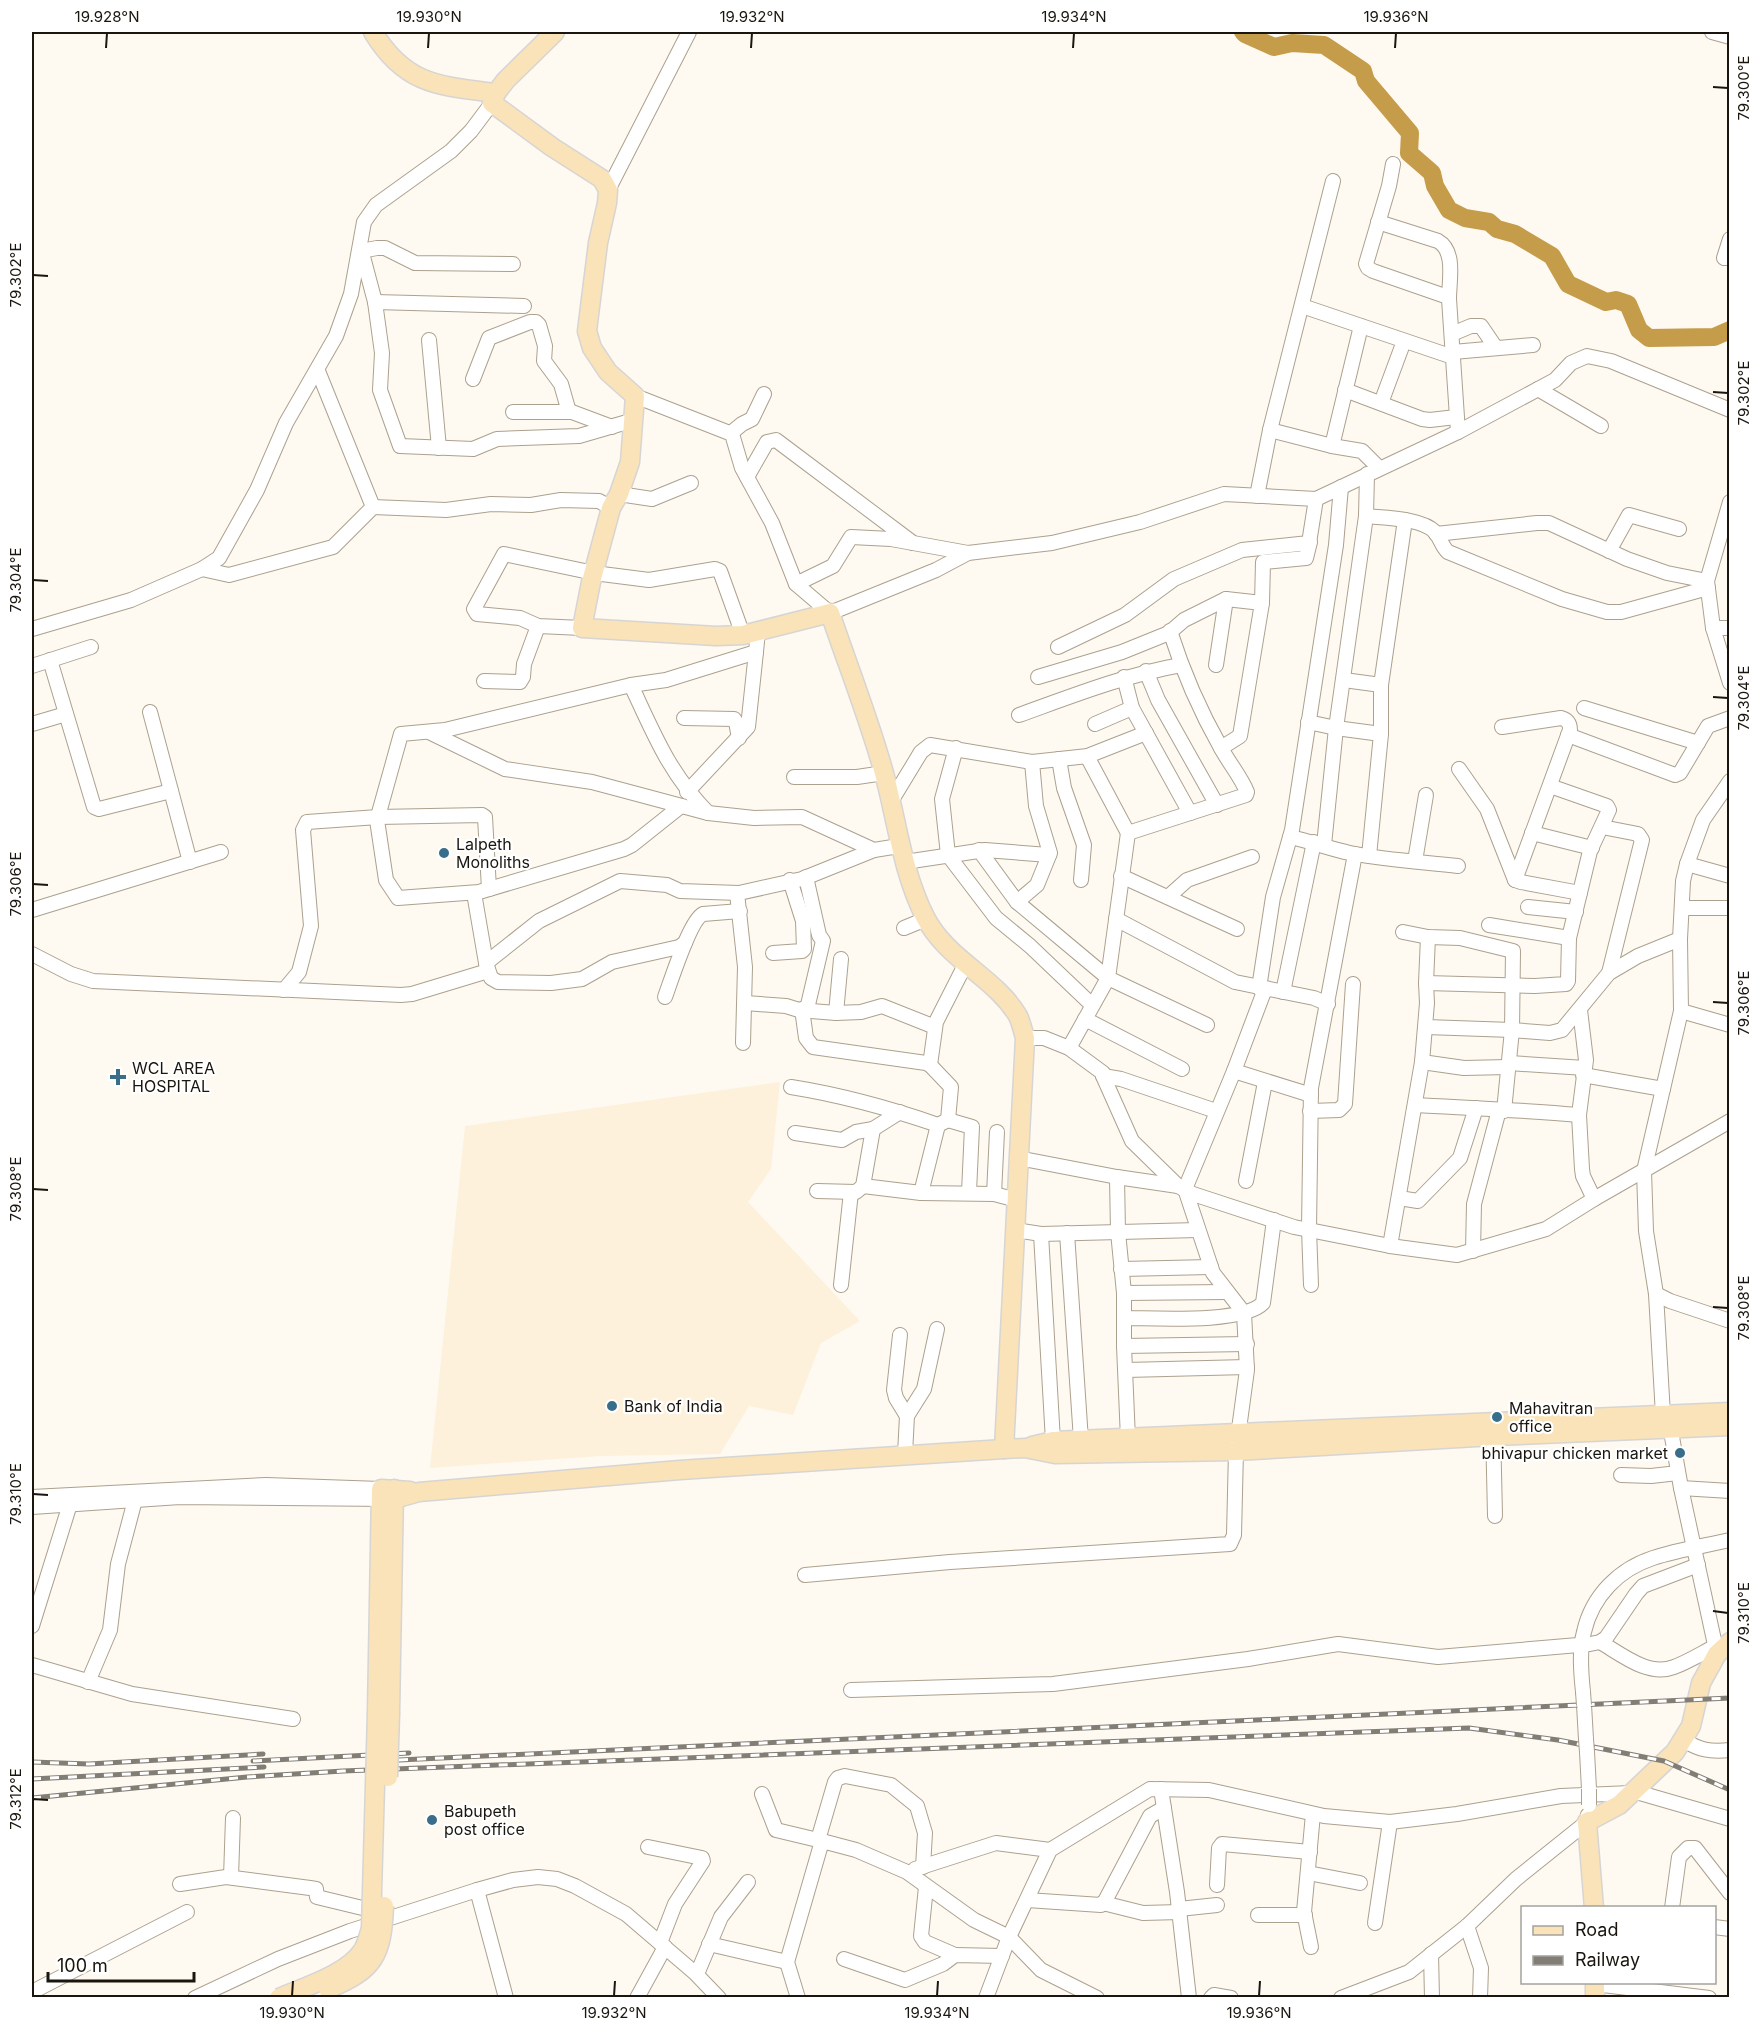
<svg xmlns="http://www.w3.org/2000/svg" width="1761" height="2029" font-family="Inter,sans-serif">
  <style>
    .built { fill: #fdf1db }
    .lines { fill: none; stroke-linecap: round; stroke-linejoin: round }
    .river { stroke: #c59c49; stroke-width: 18 }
    .minor-casing { stroke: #aca18e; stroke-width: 16 }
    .major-casing { stroke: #d6d5d4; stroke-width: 21 }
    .minor { stroke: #fff; stroke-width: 14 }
    .major { stroke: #fae3b8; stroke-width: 18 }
    .rail-casing { stroke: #827e76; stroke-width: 5 }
    .rail { stroke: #fff; stroke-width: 3; stroke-dasharray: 9; stroke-linecap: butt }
    .minor-bridge-casing { stroke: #aca18e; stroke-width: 16; stroke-linecap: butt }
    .major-bridge-casing { stroke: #d6d5d4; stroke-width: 21; stroke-linecap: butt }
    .minor-bridge { stroke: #fff; stroke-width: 14 }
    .major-bridge { stroke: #fae3b8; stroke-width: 18 }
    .ticks { fill: none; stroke: #1a160f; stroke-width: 2 }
    .poi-dot { fill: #386e8a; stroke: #fff; stroke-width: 2 }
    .labels { text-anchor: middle; stroke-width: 4.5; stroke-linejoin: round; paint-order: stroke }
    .poi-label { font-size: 16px; fill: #1a160f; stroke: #fff; text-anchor: start }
    .neatline { fill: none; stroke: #1a160f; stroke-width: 2 }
    .ticks-label { font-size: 15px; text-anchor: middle; fill: #1a160f }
  </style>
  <rect width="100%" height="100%" fill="#fef9f1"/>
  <path class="built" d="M780 1082 771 1169 748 1202 860 1321 821 1343 793 1415 749 1406 720 1454 600 1456 430 1468 465 1126Z"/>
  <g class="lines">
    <path class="river" d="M1243 32 1245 34 1274 47 1292 43 1324 45 1363 71 1366 81 1410 133 1409 153 1432 173 1435 186 1449 210 1465 218 1489 222 1497 229 1515 234 1552 256 1568 284 1606 302 1616 300 1628 304 1639 330 1649 338 1714 337 1730 330"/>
    <g class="minor-casing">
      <g id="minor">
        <path d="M1712 32 1730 37"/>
        <path d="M1393 164 1389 186 1366 264 1368 268 1373 271 1445 296 1449 299 1458 432"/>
        <path d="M608 190 689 32"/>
        <path d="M1378 222 1438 241C1456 251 1449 281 1449 299"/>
        <path d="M1730 239 1724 258H1730"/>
        <path d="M361 251 377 248H385L415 263 513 264"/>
        <path d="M362 253 375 302 382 353 380 390 400 446 473 449 497 439 579 436 634 420"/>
        <path d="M375 302 524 306"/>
        <path d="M1302 306 1453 357"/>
        <path d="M1452 334 1471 326H1481L1496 348"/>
        <path d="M429 340 439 448"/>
        <path d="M1453 352 1533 345"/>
        <path d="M473 379 489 338 530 322H536L539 325 545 346 544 361 561 384 569 412"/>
        <path d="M1538 389 1601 426"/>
        <path d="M1345 390 1422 419 1430 420 1456 417"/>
        <path d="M635 396 732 434 742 468 772 523 796 584 830 613 936 570 968 553 1052 543 1140 522 1224 494 1316 499 1458 432 1555 380 1571 363 1587 356 1611 361 1730 410"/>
        <path d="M1381 403 1404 341"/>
        <path d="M513 412H572L612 427"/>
        <path d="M1270 430 1332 446 1362 451 1379 468"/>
        <path d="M731 433 742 424 752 419 764 394"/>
        <path d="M1332 446 1361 326"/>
        <path d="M747 477 767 442 776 440 913 543"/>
        <path d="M619 494 652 499 691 483"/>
        <path d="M1257 496 1270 430 1333 181"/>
        <path d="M1730 502 1707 581 1713 628 1730 683"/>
        <path d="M373 507 446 510 491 504 531 505 561 500 599 501 611 508"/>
        <path d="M1366 516C1384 518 1422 518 1435 532 1441 539 1442 547 1448 552L1562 599 1607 612H1621L1708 588"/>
        <path d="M1436 534 1537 523H1549L1627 559 1667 573 1707 581"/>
        <path d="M1609 551 1629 515 1679 529"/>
        <path d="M202 569 229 575 333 547 373 507 318 371"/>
        <path d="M796 584 833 566 851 537 891 539 968 553"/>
        <path d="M582 628 538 626 520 618 477 614 474 609 504 554 594 573 649 580 715 569 720 571 743 635"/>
        <path d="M1713 628H1730"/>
        <path d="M32 629 131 600 202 569 219 558 257 490 286 423 336 336 351 294 364 222 376 205 451 151 471 131 492 103"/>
        <path d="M1058 647 1125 615 1174 579 1242 550 1309 543 1316 499"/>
        <path d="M50 660 94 807 99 809 171 791"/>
        <path d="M1216 665 1226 599"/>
        <path d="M32 666 91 647"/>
        <path d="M1146 671 1158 700 1217 805"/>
        <path d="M1038 677 1122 652 1169 633 1184 620 1226 599 1262 603"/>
        <path d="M1124 677 1132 708 1190 813"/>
        <path d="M1344 680 1381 685"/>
        <path d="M484 681 520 682 523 677 524 664 538 626"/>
        <path d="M631 685C654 734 669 773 708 813"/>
        <path d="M1584 708 1698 743"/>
        <path d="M150 712 190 862"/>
        <path d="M1019 715C1072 696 1125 675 1181 665"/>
        <path d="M684 718 734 719 736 722 739 738"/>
        <path d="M1308 722 1336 728 1381 734"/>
        <path d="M32 724 66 714"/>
        <path d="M1095 724 1132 708"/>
        <path d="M1502 727 1561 718C1568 720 1570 723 1570 730L1515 880"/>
        <path d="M431 733 505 769 592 782 708 813 754 818 802 817 874 850 899 846"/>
        <path d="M1568 735 1675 775 1680 773 1708 726 1730 718"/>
        <path d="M956 748 942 799 948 855 996 918 1030 946 1092 1005"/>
        <path d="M1221 748 1240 736 1262 603 1263 562 1306 558 1310 542"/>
        <path d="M1059 759 1064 788 1084 845 1081 880"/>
        <path d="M1459 769 1487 809 1515 880 1521 882 1580 893"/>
        <path d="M794 777H857L884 773"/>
        <path d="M687 792 748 727 756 652"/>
        <path d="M890 803 921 752 930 745 1032 762 1088 756"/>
        <path d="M681 806 632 845 624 849 479 892 398 898 386 880 377 820 401 734 445 730 631 685 666 680 756 652 758 631"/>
        <path d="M1602 827 1638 834 1642 840 1609 973"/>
        <path d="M1128 833 1088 758 1090 755 1146 733"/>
        <path d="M1532 833 1592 848"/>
        <path d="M1290 837C1310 841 1330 849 1350 853 1386 860 1422 862 1458 866"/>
        <path d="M1324 845 1336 728 1366 516 1367 474"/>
        <path d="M979 850 1017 902 1108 978 1207 1025"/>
        <path d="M1369 856 1381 734V685L1405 520"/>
        <path d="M1415 861 1426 795"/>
        <path d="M905 862 985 850 1049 855"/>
        <path d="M1687 864 1730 876"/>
        <path d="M1121 876 1237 929"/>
        <path d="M806 877 819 935 823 941 807 1009"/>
        <path d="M474 893 486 963 491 978 498 982 551 983 582 979 612 962 679 947 685 943"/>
        <path d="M737 893 745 967 743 1043"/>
        <path d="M1168 897 1187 880 1252 857"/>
        <path d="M1017 902 1037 885 1050 853 1036 806 1032 762"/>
        <path d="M1528 907 1576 912"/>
        <path d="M1683 908H1730"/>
        <path d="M32 910 221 852"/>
        <path d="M1116 919 1235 982 1314 998 1328 1004"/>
        <path d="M1489 925 1569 938"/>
        <path d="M904 928 926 919"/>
        <path d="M1403 932 1428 937 1460 938 1513 951 1512 1030 1504 1111"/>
        <path d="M773 953 802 951 804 949 803 921 790 880"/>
        <path d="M32 954 71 974 93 981 401 995 412 994 488 971"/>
        <path d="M486 963 539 921 620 881 667 885 680 891 739 893 802 879 874 850"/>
        <path d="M1426 983 1535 986 1566 984 1568 981 1569 938 1590 851 1609 810 1607 806 1550 786"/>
        <path d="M1259 988 1273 897 1292 830 1336 545 1341 487"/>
        <path d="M284 990 299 972 311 926 303 830 307 822 378 817 482 815 485 817 489 889"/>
        <path d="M1283 992 1314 842"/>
        <path d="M665 997C671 981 690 920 703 914L740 911"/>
        <path d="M745 1003 786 1006 799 1010 836 1013 861 1012 882 1006 935 1027"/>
        <path d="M802 1009 806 1038 813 1047 926 1063 930 1065 951 1087 948 1120 938 1125 921 1193"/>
        <path d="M1580 1010 1586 1060 1579 1115 1582 1169 1583 1176 1594 1199"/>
        <path d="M1681 1011 1730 1025"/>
        <path d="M836 1013 841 959"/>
        <path d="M1085 1019 1182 1069"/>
        <path d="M1426 1027 1512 1030 1550 1033 1562 1030 1609 973 1638 956 1680 939"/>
        <path d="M1025 1038H1044L1069 1048 1103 1073V1076L1132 1141 1178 1186"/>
        <path d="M1069 1048 1108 978 1128 833 1246 795 1247 792C1241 777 1229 763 1221 748 1200 711 1183 672 1170 631"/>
        <path d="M1422 1062 1464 1068 1508 1067"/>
        <path d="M1509 1063 1585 1068"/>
        <path d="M930 1065 936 1022 965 965"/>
        <path d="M1234 1071 1311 1095"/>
        <path d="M1583 1075 1663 1089"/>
        <path d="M1103 1076 1121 1079 1216 1111"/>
        <path d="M791 1087C841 1095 889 1108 938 1125"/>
        <path d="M1416 1105C1470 1108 1525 1110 1579 1115"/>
        <path d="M1310 1111 1339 1110 1345 1104 1353 984"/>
        <path d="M948 1120 972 1127 969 1192"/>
        <path d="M795 1133 842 1140 856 1132 873 1129 900 1112"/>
        <path d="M1018 1158 1117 1177 1178 1186 1193 1194 1294 1227 1390 1246 1457 1255 1546 1229 1594 1199 1730 1121"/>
        <path d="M1117 1177 1118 1232 1124 1293V1346L1128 1439"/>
        <path d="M1246 1181 1265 1082"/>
        <path d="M863 1186 921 1193 994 1194 1017 1200"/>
        <path d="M817 1191 856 1192 863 1186 873 1129"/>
        <path d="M994 1194 997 1132"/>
        <path d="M1399 1198 1418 1201 1460 1158 1476 1108"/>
        <path d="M1015 1230 1041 1234 1198 1230"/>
        <path d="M1067 1233 1081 1440"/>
        <path d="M1041 1234 1053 1441"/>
        <path d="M1390 1246 1422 1062 1427 1003 1426 983 1428 937"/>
        <path d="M1473 1251 1474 1204 1499 1110"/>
        <path d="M1121 1269 1211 1267"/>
        <path d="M841 1285 851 1192"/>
        <path d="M1311 1285 1309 1229 1311 1088 1355 854"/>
        <path d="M1124 1293 1227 1292"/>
        <path d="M1656 1294 1670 1301 1730 1321"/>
        <path d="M1124 1318C1154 1318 1243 1324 1263 1303L1274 1220"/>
        <path d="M900 1335 894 1390 896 1398 907 1416"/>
        <path d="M1124 1346 1247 1344"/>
        <path d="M1126 1370 1247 1367"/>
        <path d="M1663 1415 1656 1294 1646 1231 1644 1171 1681 1011 1680 939 1683 881 1687 864 1703 820 1730 781"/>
        <path d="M1669 1420 1681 1488 1717 1654"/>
        <path d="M1493 1428 1495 1516"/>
        <path d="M905 1454 907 1416 924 1389 937 1329"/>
        <path d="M1621 1475 1651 1476 1678 1473"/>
        <path d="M1681 1488 1730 1491"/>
        <path d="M32 1497 266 1485 381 1489"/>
        <path d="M32 1507 180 1497 389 1499"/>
        <path d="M805 1575 950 1562 1230 1544 1234 1535 1236 1451 1247 1370 1244 1313 1213 1273 1185 1189 1234 1071 1265 989"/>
        <path d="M32 1626 70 1504"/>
        <path d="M1600 1642C1621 1654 1648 1677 1674 1667 1688 1662 1702 1653 1716 1646"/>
        <path d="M32 1665 132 1694 293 1719"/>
        <path d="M88 1682 110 1630 118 1564 135 1500"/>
        <path d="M851 1690 1053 1684 1248 1659 1338 1644 1438 1657 1590 1644 1600 1642 1606 1638 1636 1594 1643 1586 1698 1565"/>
        <path d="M1583 1692C1581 1673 1579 1650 1584 1632 1592 1596 1619 1569 1653 1558 1677 1550 1704 1546 1730 1540"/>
        <path d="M1584 1705 1586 1739"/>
        <path d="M1683 1740C1700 1750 1709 1752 1730 1750"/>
        <path d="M1587 1752 1589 1789"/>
        <path d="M1161 1789 1177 1892 1189 1998"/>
        <path d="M1633 1791 1730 1819"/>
        <path d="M762 1794 776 1830 822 1841"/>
        <path d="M818 1840 835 1782 838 1778 845 1776 891 1785 917 1806 925 1833 923 1867"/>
        <path d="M648 1847 702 1858 703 1861 675 1904 660 1943"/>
        <path d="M915 1869 996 1843 1050 1850"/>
        <path d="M1308 1873 1360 1883"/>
        <path d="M231 1877 233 1818"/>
        <path d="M180 1884 226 1877 310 1888 316 1889 317 1897 379 1912"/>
        <path d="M1217 1885 1219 1848 1222 1844 1310 1852"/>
        <path d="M926 1887 921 1936 925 1942 955 1955"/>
        <path d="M477 1890 506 1998"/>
        <path d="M1027 1900 1101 1905 1105 1901 1150 1816 1164 1808"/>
        <path d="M1103 1903 1143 1913 1180 1912"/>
        <path d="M1672 1908 1679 1857 1688 1848H1695L1730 1893"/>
        <path d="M1179 1909 1217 1905"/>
        <path d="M1258 1915H1305"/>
        <path d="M1375 1923 1390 1822"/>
        <path d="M1467 1926 1481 1968 1480 1998"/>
        <path d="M1714 1927 1730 1929"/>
        <path d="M709 1944 787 1962"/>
        <path d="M1311 1947 1304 1912 1313 1814"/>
        <path d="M1431 1954 1432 1998"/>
        <path d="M844 1959 905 1980 943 1964 955 1955 1002 1956"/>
        <path d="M697 1974 721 1917 748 1882"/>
        <path d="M1595 1984 1709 1998"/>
        <path d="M32 1992 187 1912"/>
        <path d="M195 1998 278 1959 350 1931 477 1890 513 1880 538 1877 557 1879 575 1886 626 1914 695 1973 719 1998"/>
        <path d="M637 1998 665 1947"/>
        <path d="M798 1998 787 1962 822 1841 856 1850 907 1872 974 1920 1009 1937 1041 1970 1097 1998"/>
        <path d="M986 1998 1009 1937 1050 1850 1150 1789 1209 1790 1324 1816 1390 1822 1457 1814 1561 1796 1631 1793"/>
        <path d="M1211 1998 1214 1995 1231 1998"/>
        <path d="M1341 1998 1409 1972 1467 1926 1516 1879 1587 1822 1588 1815"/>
      </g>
    </g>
    <g class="major-casing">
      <g id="major">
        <path d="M373 32C405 85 439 86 496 93L506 80 555 32"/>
        <path d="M496 93 492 103 552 147 602 179 608 190 607 203 598 243 587 331 592 348 608 372 635 396 630 462 619 494 611 508 591 582 582 628 716 636 743 635 830 613C848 666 869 719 884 773 897 821 902 871 925 917 947 960 995 977 1018 1016 1021 1022 1023 1031 1025 1038L1004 1449"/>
        <path d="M1032 1446 1053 1441 1730 1412"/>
        <path d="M394 1499 419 1492 680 1470 1004 1449 1025 1448 1055 1454 1236 1451 1494 1436 1730 1426"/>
        <path d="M377 1713 381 1489 410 1491"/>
        <path d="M390 1713 394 1489"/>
        <path d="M1594 1908 1587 1822 1619 1805 1675 1752 1691 1726 1701 1683 1717 1654 1730 1642"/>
        <path d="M1595 1998V1982"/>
      </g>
    </g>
    <use href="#minor" class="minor"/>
    <use href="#major" class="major"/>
    <g class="rail-casing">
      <g id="rail">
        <path d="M399 1760 1730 1698"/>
        <path d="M253 1761 409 1753"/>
        <path d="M32 1762 89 1764 263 1754"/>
        <path d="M32 1779 264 1767"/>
        <path d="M32 1798 247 1777 343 1771 1469 1728 1558 1740 1664 1761 1730 1790"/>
      </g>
    </g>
    <use href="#rail" class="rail"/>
    <g class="minor-bridge-casing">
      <g id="minor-bridge">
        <path d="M1583 1692 1584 1705"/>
        <path d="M1586 1739 1587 1752"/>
        <path d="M1589 1789V1805"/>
      </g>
    </g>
    <g class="major-bridge-casing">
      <g id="major-bridge">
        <path d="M388 1777 390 1713"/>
        <path d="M328 1989C374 1970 382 1956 384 1906"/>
        <path d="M279 1998C304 1987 348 1974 363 1950 367 1943 369 1935 371 1928L377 1713"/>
      </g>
    </g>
    <use href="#minor-bridge" class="minor-bridge"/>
    <use href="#major-bridge" class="major-bridge"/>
  </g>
  <path class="ticks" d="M106 48 107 33M428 48 429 33M751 48 752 33M1073 48 1074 33M1395 48 1396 33M1713 87 1728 88M33 275 48 276M1713 392 1728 393M33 580 48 581M1713 697 1728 698M33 884 48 885M1713 1002 1728 1003M33 1189 48 1190M1713 1307 1728 1308M33 1494 48 1495M1713 1611 1728 1613M33 1799 48 1800M292 1996 293 1981M614 1996 615 1981M937 1996 938 1981M1259 1996 1260 1981"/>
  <g class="poi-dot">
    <circle cx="444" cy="853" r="6"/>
    <path d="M115 1068h6v6h6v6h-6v6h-6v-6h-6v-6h6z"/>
    <circle cx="612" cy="1406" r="6"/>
    <circle cx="1497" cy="1417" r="6"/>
    <circle cx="1680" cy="1453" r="6"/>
    <circle cx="432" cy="1820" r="6"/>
  </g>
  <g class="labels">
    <g class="poi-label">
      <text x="456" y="850">Lalpeth<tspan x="456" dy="18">Monoliths</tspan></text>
      <text x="132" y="1074">WCL AREA<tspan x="132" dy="18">HOSPITAL</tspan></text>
      <text x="624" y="1412">Bank of India</text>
      <text x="1509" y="1414">Mahavitran<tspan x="1509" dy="18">office</tspan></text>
      <text x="1668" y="1459" text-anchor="end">bhivapur chicken market</text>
      <text x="444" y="1817">Babupeth<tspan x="444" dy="18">post office</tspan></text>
    </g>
  </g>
  <rect width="1761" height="2029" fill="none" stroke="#ffffff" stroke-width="66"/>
  <rect x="1521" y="1906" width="195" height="78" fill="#ffffff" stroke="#a3a29f" stroke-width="1.5"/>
  <rect x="1533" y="1926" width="30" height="9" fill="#fae3b8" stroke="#a3a29f" stroke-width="1.5"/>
  <text x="1575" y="1936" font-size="18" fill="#1a160f">Road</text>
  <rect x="1533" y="1956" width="30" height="9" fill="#827e76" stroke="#a3a29f" stroke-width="1.5"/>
  <text x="1575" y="1966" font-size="18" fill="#1a160f">Railway</text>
  <path d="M48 1972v9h146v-9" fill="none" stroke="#1a160f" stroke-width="3"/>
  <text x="57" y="1972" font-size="18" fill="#1a160f" stroke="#ffffff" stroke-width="4.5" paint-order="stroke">100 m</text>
  <rect x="33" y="33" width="1695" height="1963" class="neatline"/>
  <g class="ticks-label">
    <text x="107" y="22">19.928°N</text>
    <text x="429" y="22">19.930°N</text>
    <text x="752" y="22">19.932°N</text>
    <text x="1074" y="22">19.934°N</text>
    <text x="1396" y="22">19.936°N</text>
    <text transform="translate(1744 88) rotate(-90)" y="5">79.300°E</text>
    <text transform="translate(16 275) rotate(-90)" y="5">79.302°E</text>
    <text transform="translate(1744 393) rotate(-90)" y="5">79.302°E</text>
    <text transform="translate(16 580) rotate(-90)" y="5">79.304°E</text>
    <text transform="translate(1744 698) rotate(-90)" y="5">79.304°E</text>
    <text transform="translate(16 884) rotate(-90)" y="5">79.306°E</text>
    <text transform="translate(1744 1003) rotate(-90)" y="5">79.306°E</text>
    <text transform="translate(16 1189) rotate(-90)" y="5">79.308°E</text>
    <text transform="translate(1744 1308) rotate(-90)" y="5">79.308°E</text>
    <text transform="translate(16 1494) rotate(-90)" y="5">79.310°E</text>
    <text transform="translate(1744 1613) rotate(-90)" y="5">79.310°E</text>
    <text transform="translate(16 1799) rotate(-90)" y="5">79.312°E</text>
    <text x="292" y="2018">19.930°N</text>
    <text x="614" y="2018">19.932°N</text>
    <text x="937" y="2018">19.934°N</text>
    <text x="1259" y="2018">19.936°N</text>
  </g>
</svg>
